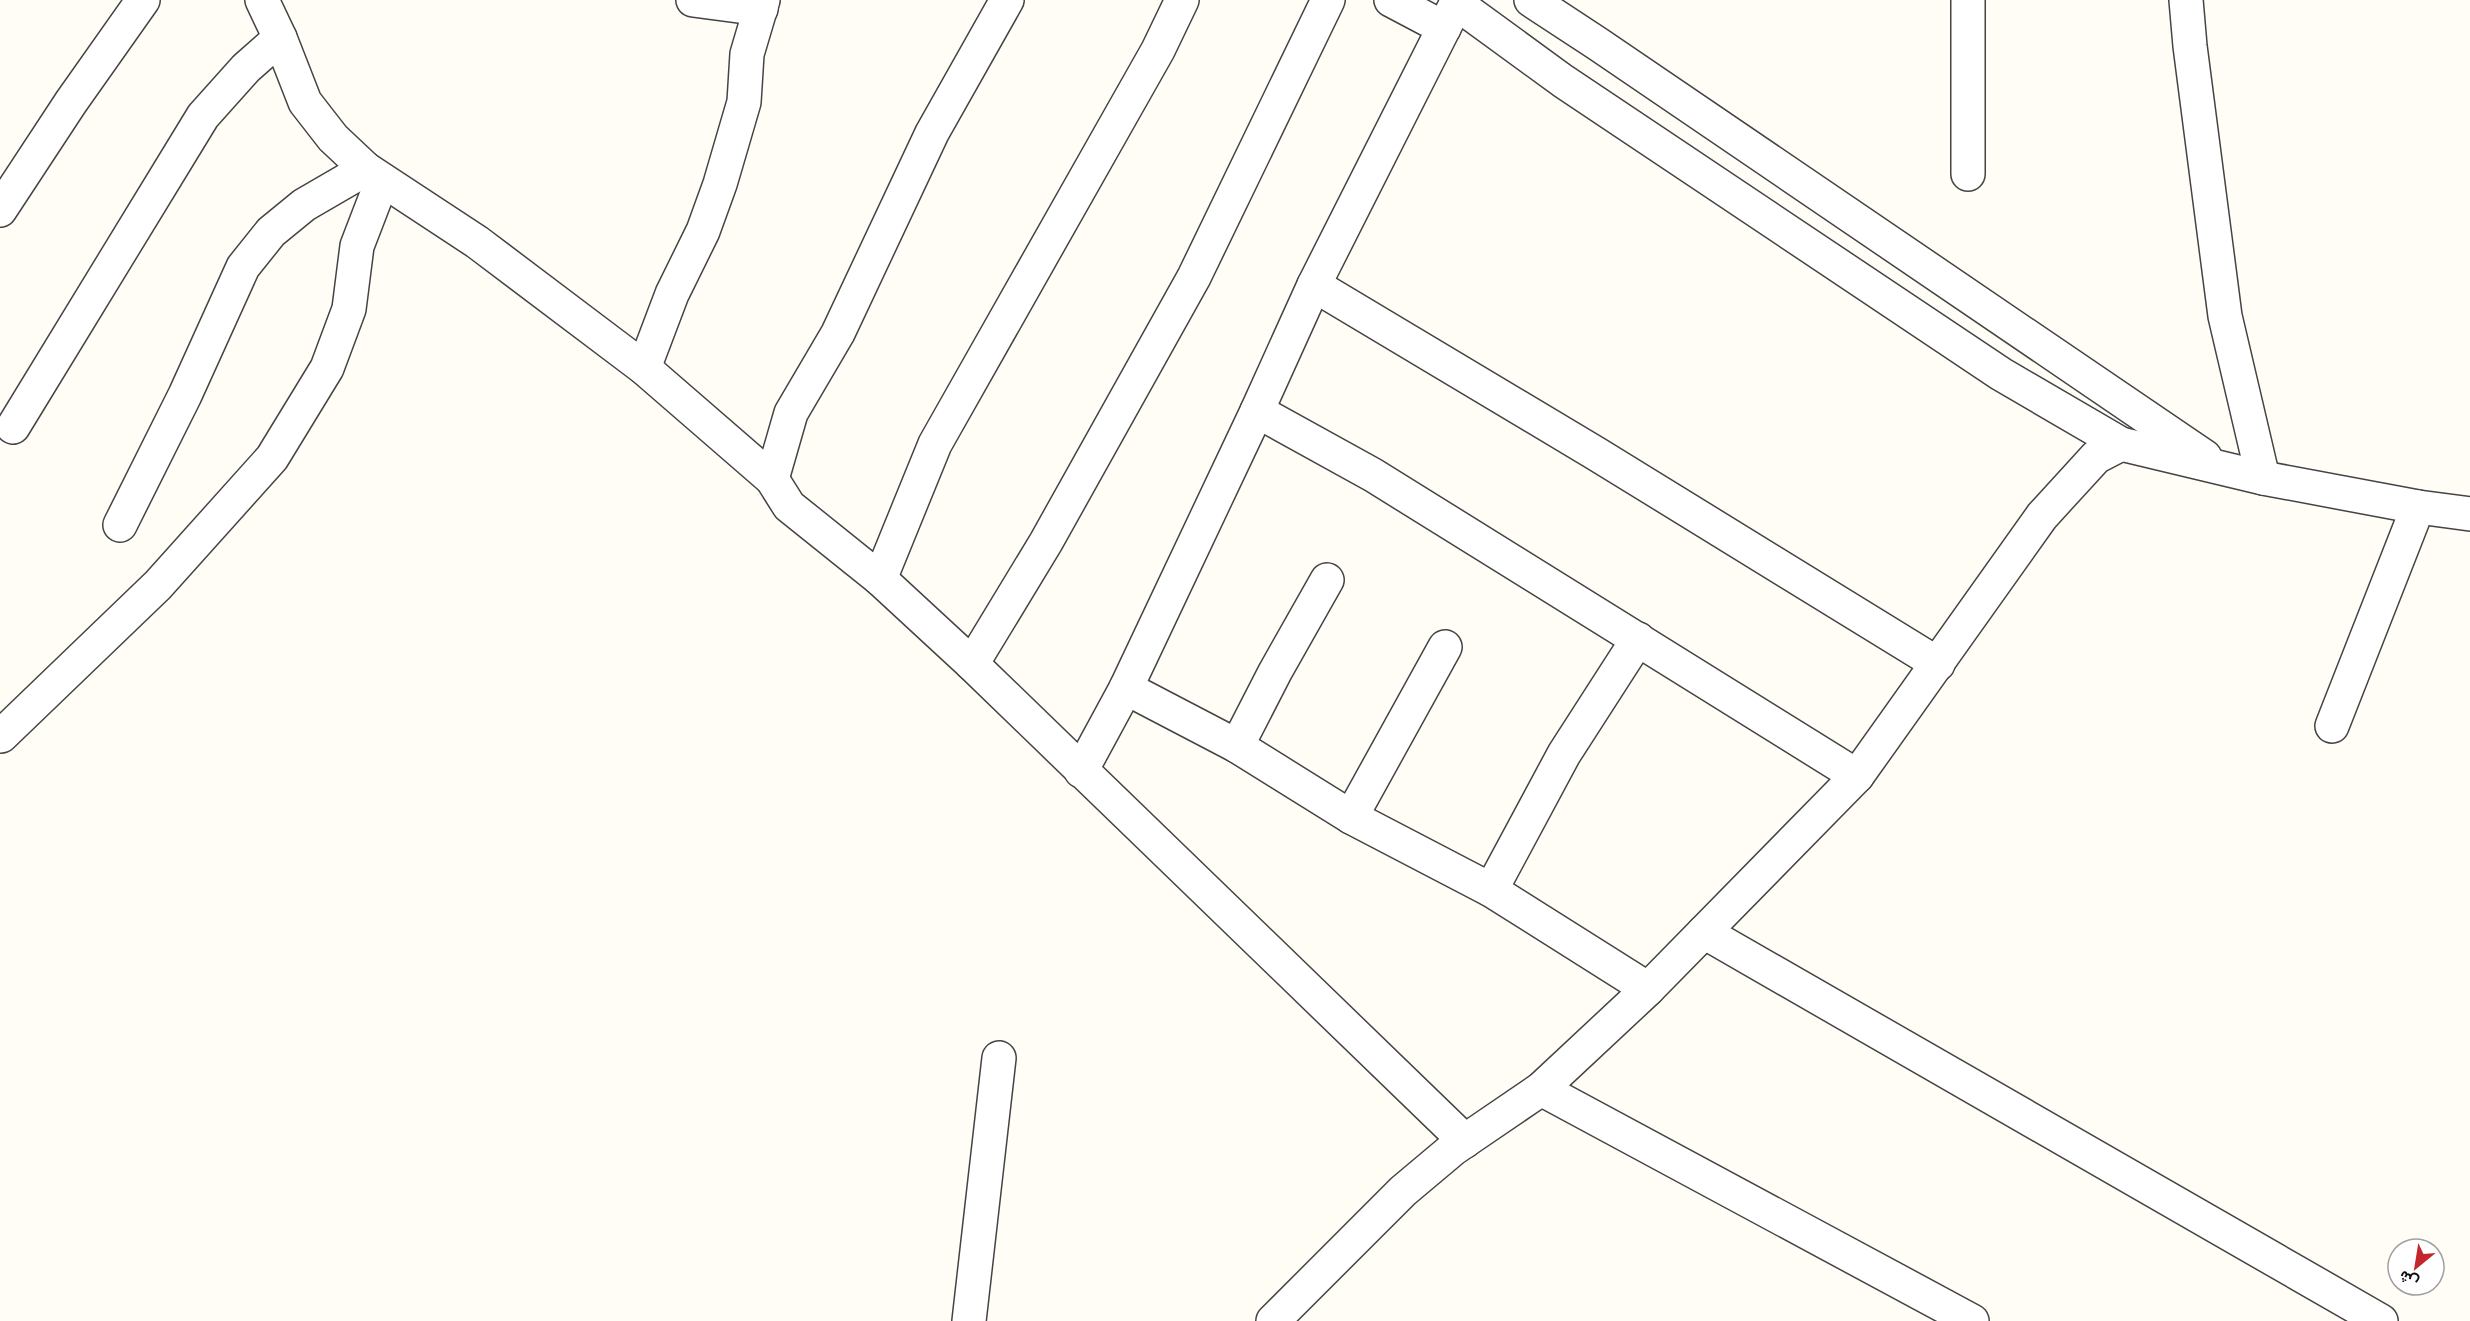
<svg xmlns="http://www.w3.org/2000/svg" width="2470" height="1321" font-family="'IBM Plex Serif',Vazirmatn,serif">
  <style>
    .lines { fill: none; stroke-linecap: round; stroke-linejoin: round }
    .street-casing { stroke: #444; stroke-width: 36 }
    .street { stroke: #fff; stroke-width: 33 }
  </style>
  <rect width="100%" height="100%" fill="#fffdf5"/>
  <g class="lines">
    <g class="street-casing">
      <g id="street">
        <path d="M262 0 280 38 305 102 333 138 366 169 477 242 644 368 772 479 789 506 880 579 972 664 1465 1141"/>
        <path d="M693 0 761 9"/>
        <path d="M1391 0 1444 28"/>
        <path d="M1531 0 1598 44 2205 457"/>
        <path d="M1968 0V174"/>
        <path d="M2186 0 2190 46 2225 316 2263 478"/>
        <path d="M1456 3 1563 81 2001 374 2121 444 2263 478 2418 507 2470 514"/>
        <path d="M0 210 71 102 143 0"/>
        <path d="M1314 285 1595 453 1938 664"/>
        <path d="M644 368 672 294 703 231 720 184 744 102 747 54 763 0"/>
        <path d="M1257 411 1373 475 1857 776"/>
        <path d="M13 427 203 116 246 68 280 38"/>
        <path d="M772 479 791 413 838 333 932 133 1007 0"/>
        <path d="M120 525 185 395 243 267 271 232 304 205 366 169"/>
        <path d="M880 579 935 444 1158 50 1182 0"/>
        <path d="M972 664 1046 542 1194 277 1328 0"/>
        <path d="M1126 688 1237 746 1351 817 1491 890 1648 989"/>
        <path d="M2332 726 2418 507"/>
        <path d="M1 736 158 585 272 458 327 368 349 309 357 246 382 181"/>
        <path d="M1237 746 1275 672 1327 580"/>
        <path d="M1081 771 1126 688 1257 411 1314 285 1458 0"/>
        <path d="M1351 817 1445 647"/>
        <path d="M1491 890 1564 754 1638 639"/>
        <path d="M1704 932 2381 1321"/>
        <path d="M1541 1089 1972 1321"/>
        <path d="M969 1321 999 1058"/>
        <path d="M1273 1321 1403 1191 1453 1149 1541 1089 1648 989 1857 776 2042 516 2096 457 2121 444"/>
      </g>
    </g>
    <use href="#street" class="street"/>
  </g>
  <g transform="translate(2416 1267) rotate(210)"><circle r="28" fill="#ffffff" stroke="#a0a0a0" stroke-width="1.5"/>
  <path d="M0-4.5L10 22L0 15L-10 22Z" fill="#c4262e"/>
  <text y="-9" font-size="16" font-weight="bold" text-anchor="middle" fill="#111111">ش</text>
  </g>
</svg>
